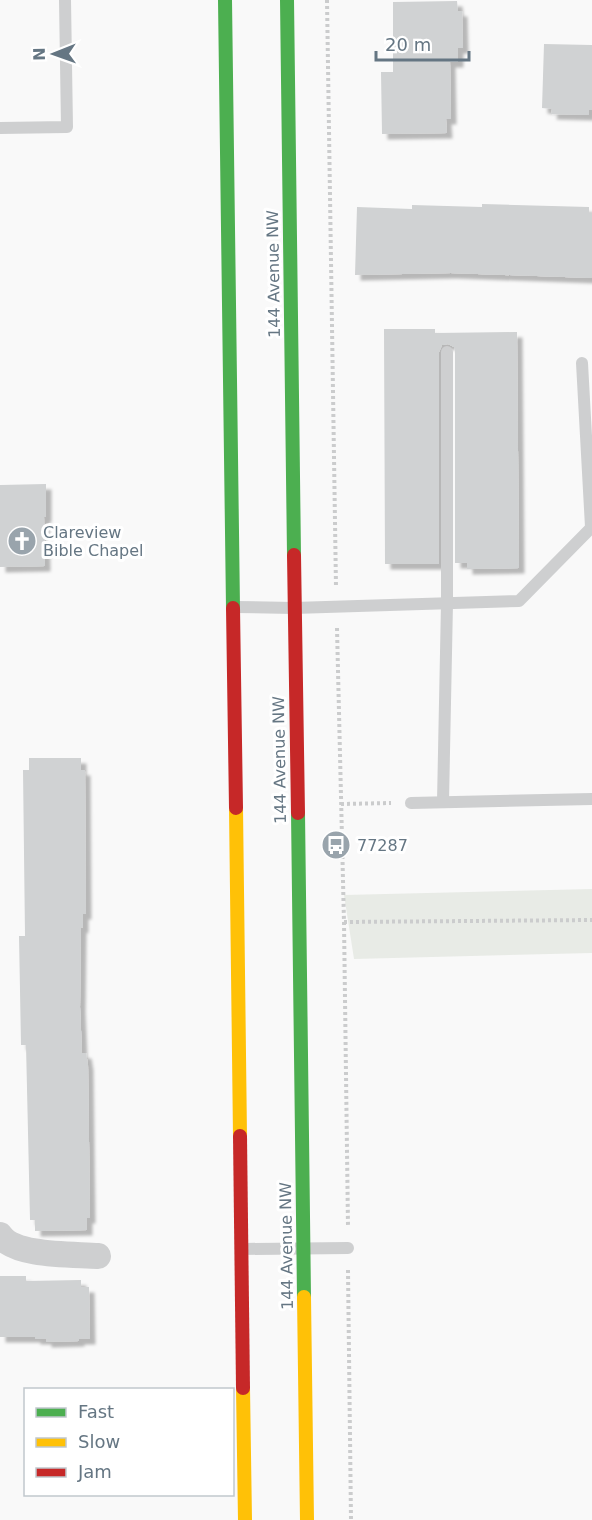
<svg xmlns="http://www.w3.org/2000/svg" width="592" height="1520" font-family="'DejaVu Sans',sans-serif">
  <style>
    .green { fill: #e8ebe6 }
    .building { fill: #d0d2d3; filter: url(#shadow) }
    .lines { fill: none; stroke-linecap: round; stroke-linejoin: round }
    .path { stroke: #cbcccd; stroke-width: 4; stroke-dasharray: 3 3; stroke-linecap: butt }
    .lane { stroke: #cecfd0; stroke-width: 12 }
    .street { stroke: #cecfd0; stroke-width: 26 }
    .fast { stroke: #4caf50; stroke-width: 14 }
    .slow { stroke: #ffc107; stroke-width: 14 }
    .jam { stroke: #c62828; stroke-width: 14 }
    .labels { text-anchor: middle; stroke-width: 6; stroke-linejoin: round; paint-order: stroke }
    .street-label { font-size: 16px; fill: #657683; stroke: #fff }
    .poi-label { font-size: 16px; fill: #657683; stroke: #fff; text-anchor: start }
  </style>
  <defs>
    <filter id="shadow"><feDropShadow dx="5.5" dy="5.5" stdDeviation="1.5" flood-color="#0004"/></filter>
  </defs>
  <rect width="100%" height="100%" fill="#f9f9f9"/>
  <path class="green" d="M592 889V953L354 959 344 895Z"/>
  <g class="building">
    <path d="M457 1 458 11H462L463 48H458V62H450L451 119H446L447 133 382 134 381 72H393V2Z"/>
    <path d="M544 44 592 45V110H589V115L551 114 552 109 542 108Z"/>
    <path d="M482 204 589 207V213H592V278L451 273 355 275 357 207 412 209V205L482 207Z"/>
    <path d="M384 329H435V333L517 332 519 568 467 569V563H455V352L454 347 448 344 442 345 439 352V564H385Z"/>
    <path d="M46 484V517H44L45 566 0 567V485Z"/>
    <path d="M29 758H81V770H85L86 914H83V928L81 927 80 1007 82 1053H86L88 1065 90 1218H87V1230L35 1231V1220H30L26 1045H21L19 936H25L23 770H29Z"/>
    <path d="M0 1276H26V1281L81 1280V1287H89L90 1339H79V1341L46 1342V1339H35V1337H0Z"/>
  </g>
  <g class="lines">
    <g class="path">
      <path d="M327 0 336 587"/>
      <path d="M337 628 344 922 348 1226"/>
      <path d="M341 804 391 803"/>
      <path d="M344 922 592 920"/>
      <path d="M348 1270 351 1520"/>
    </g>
    <g class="lane">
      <path d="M0 128 67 127 65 0"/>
      <path d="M582 363 591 527"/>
      <path d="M235 607 294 608 519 601 592 527"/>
      <path d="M443 802 447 603V352"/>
      <path d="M411 803 592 799"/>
      <path d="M242 1249 348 1248"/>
    </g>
    <path class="street" d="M0 1235C15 1257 74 1254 98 1256"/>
    <g class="fast">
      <path d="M225 0 233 608"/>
      <path d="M287 0 294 555"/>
      <path d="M298 813 304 1297"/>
    </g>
    <g class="slow">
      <path d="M236 808 240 1136"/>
      <path d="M304 1297 307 1520"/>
      <path d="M243 1388 245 1520"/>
    </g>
    <g class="jam">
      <path d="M294 555 298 813"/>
      <path d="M233 608 236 808"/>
      <path d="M240 1136 243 1388"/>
    </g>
  </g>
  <defs>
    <g id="church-disc" transform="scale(1.5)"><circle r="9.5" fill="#99a4ac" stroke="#fff"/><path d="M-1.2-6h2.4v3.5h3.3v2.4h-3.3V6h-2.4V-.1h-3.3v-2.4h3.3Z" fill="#fff"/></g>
    <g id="bus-disc" transform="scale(1.5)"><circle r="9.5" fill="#99a4ac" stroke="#fff"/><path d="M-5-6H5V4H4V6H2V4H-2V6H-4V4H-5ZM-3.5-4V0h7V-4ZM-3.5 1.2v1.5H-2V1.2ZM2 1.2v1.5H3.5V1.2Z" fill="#fff"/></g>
  </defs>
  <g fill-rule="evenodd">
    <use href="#church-disc" x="22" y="541"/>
    <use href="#bus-disc" x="336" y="845"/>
  </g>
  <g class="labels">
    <g class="street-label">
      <text transform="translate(273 274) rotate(-91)" y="6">144 Avenue NW</text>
      <text transform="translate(279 760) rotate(-91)" y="6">144 Avenue NW</text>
      <text transform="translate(286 1246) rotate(-91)" y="6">144 Avenue NW</text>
    </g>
    <g class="poi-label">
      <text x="43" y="538">Clareview<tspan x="43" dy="18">Bible Chapel</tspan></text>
      <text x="357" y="851">77287</text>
    </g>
  </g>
  <rect x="24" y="1388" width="210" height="108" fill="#ffffff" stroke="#c1c8cd" stroke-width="1.5"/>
  <rect x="36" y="1408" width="30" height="9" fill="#4caf50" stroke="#c1c8cd" stroke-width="1.5"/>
  <text x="78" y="1418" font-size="18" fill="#657683">Fast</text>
  <rect x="36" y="1438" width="30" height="9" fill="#ffc107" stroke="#c1c8cd" stroke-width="1.5"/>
  <text x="78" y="1448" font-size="18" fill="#657683">Slow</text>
  <rect x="36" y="1468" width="30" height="9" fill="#c62828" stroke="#c1c8cd" stroke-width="1.5"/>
  <text x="78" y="1478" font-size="18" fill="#657683">Jam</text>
  <g transform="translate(54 54) rotate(269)" stroke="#ffffff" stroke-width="4.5" paint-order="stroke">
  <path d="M0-4.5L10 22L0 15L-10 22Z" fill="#657683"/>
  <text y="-9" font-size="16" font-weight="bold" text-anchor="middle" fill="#657683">N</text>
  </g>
  <path d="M376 51v9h93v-9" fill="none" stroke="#657683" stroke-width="3"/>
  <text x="385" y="51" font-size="18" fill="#657683" stroke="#ffffff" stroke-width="4.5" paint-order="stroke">20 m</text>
</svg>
